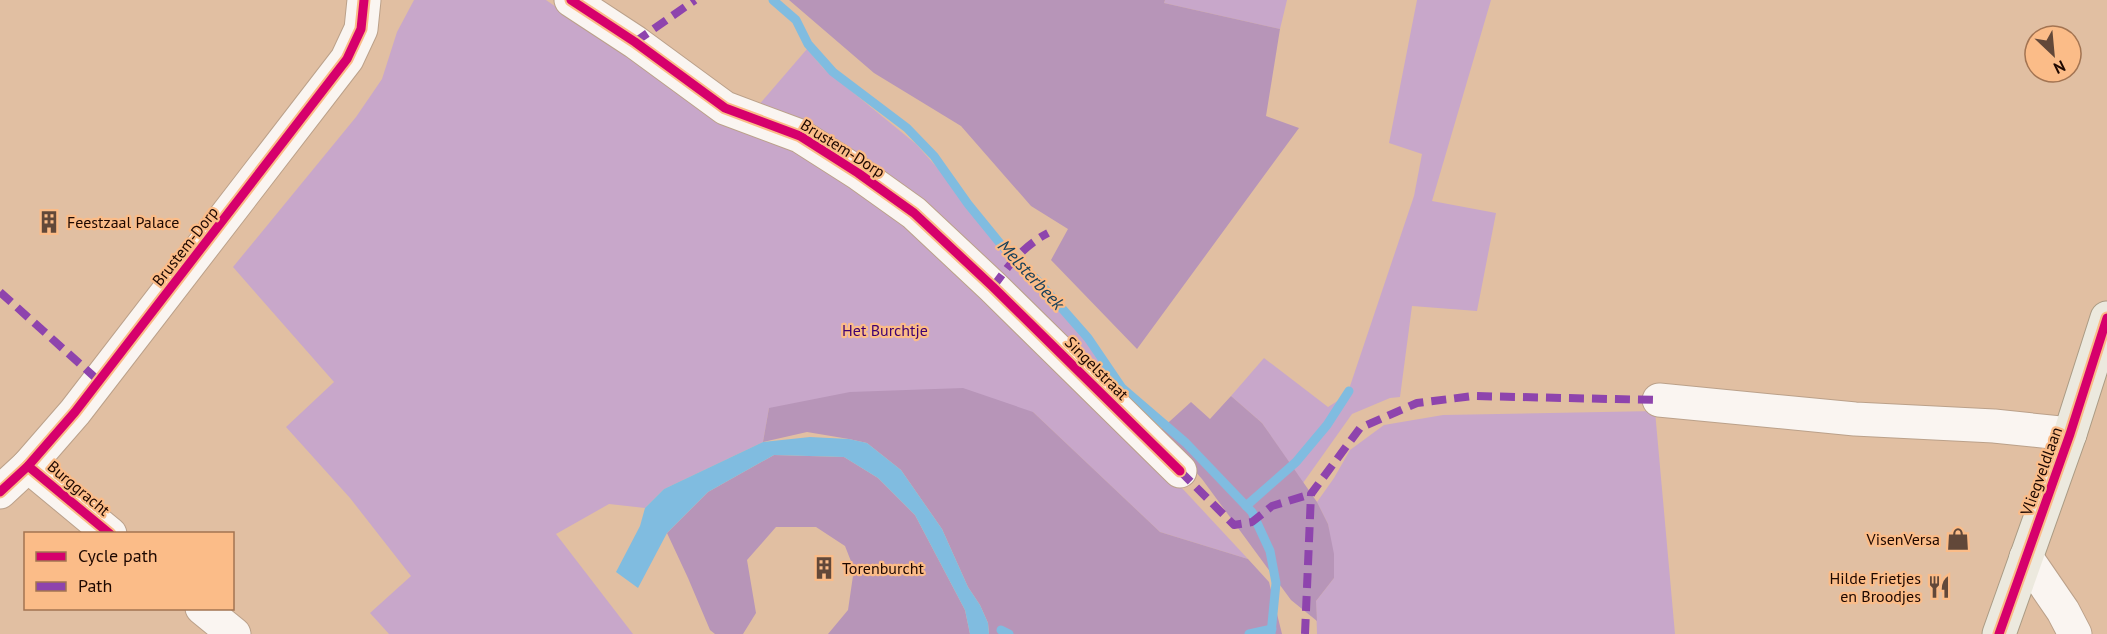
<svg xmlns="http://www.w3.org/2000/svg" width="2107" height="634" font-family="'PT Sans',sans-serif">
  <style>
    .green { fill: #c8a7ca }
    .forest { fill: #b795b8 }
    .water { fill: #80bce0 }
    .lines { fill: none; stroke-linecap: round; stroke-linejoin: round }
    .stream { stroke: #80bce0; stroke-width: 9 }
    .minor-casing { stroke: #bba18a; stroke-width: 35 }
    .major-casing { stroke: #aa9b84; stroke-width: 35 }
    .minor { stroke: #faf5f1; stroke-width: 33 }
    .major { stroke: #ece9de; stroke-width: 33 }
    .quiet { stroke: #8e44ad; stroke-width: 8; stroke-dasharray: 15 8; stroke-linecap: butt }
    .cycleway-casing { stroke: #fbbc88; stroke-width: 13 }
    .cycleway { stroke: #d6006c; stroke-width: 9 }
    .labels { text-anchor: middle; stroke-width: 4.5; stroke-linejoin: round; paint-order: stroke }
    .street-label { font-size: 16px; fill: #1e0800; stroke: #fbbc88 }
    .poi-label { font-size: 16px; fill: #1e0800; stroke: #fbbc88; text-anchor: start }
    .park-label { font-size: 16px; fill: #3f0171; stroke: #fbbc88 }
    .water-label { font-size: 18px; font-style: italic; fill: #17405b; stroke: #fbbc88 }
  </style>
  <rect width="100%" height="100%" fill="#e1bfa2"/>
  <g class="green">
    <path d="M414 0H546L684 95 805 155 906 223 1168 473 1248 559 1160 532 1033 412 769 408 763 442 664 489 645 508 609 504 556 534 633 634H389L370 613 411 576 350 498 286 427 334 382 233 267 356 117 382 79 397 32Z"/>
    <path d="M1165 0H1287L1280 29 1164 3Z"/>
    <path d="M1417 0H1491L1432 201 1496 213 1477 311 1412 306 1400 397 1390 398 1352 414 1303 483 1262 423 1231 396 1264 358 1328 407 1347 395 1414 196 1422 154 1389 143Z"/>
    <path d="M807 49 823 68 916 144 949 181 1001 249 1036 283 1078 330 1119 388 758 106Z"/>
    <path d="M1655 411 1675 634H1317L1316 601 1334 578 1328 524 1317 502 1334 478 1350 450 1384 425 1443 415Z"/>
  </g>
  <g class="forest">
    <path d="M789 0H1165L1164 3 1280 29 1266 116 1299 128 1137 349 1051 260 1068 229 1031 206 961 126 874 73Z"/>
    <path d="M963 388 1033 412 1160 532 1248 559 1269 582 1282 634H989L988 623 980 605 968 587 942 529 901 470 867 443 849 439 807 432 763 442 769 408 850 392Z"/>
    <path d="M1231 396 1262 423 1317 502 1328 524 1334 554V578L1316 601 1317 621 1291 600 1202 479 1159 431 1191 402 1210 419Z"/>
    <path d="M774 455 844 457 878 478 915 515 965 610 970 634H828L848 610 854 569 845 546 816 527H776L747 560 756 613 743 634H715L710 630 688 578 667 533 708 492Z"/>
  </g>
  <path class="water" d="M810 437 849 439 867 443 901 470 942 529 968 587 980 605 988 623 989 634H970L965 610 915 515 878 478 844 457 774 455 708 492 667 533 638 588 616 572 640 526 645 508 664 489 763 442Z"/>
  <g class="lines">
    <g class="stream">
      <path d="M773 0 796 20 808 44 833 72 907 128 934 156 968 204 1012 258 1037 280 1088 338 1122 388 1186 443 1252 512 1270 551 1276 583 1271 634"/>
      <path d="M1246 506 1296 462 1327 425 1349 391"/>
      <path d="M1001 630 1009 634"/>
      <path d="M1249 634 1272 629"/>
    </g>
    <g class="minor-casing">
      <g id="minor">
        <path d="M571 0 635 42 725 108 800 136 858 173 914 213 993 287 1180 471"/>
        <path d="M1659 400 1855 419 1994 426 2070 434"/>
        <path d="M28 466 110 534"/>
        <path d="M0 492 28 466 75 412 347 59 361 29 364 0"/>
        <path d="M2026 557 2063 611 2075 634"/>
        <path d="M202 608 234 634"/>
      </g>
    </g>
    <g class="major-casing">
      <path id="major" d="M1999 634 2070 434 2107 318"/>
    </g>
    <use href="#minor" class="minor"/>
    <use href="#major" class="major"/>
    <g class="quiet">
      <path d="M635 42 695 0"/>
      <path d="M993 287C1009 265 1023 246 1048 233"/>
      <path d="M0 292 99 381"/>
      <path d="M1180 471 1234 525 1252 522 1272 506 1311 494"/>
      <path d="M1305 634 1311 494 1360 428 1417 403 1473 396 1659 400"/>
    </g>
    <g class="cycleway-casing">
      <g id="cycleway">
        <path d="M571 0 635 42 725 108 800 136 858 173 914 213 993 287 1180 471"/>
        <path d="M28 466 110 534"/>
        <path d="M0 492 28 466 75 412 347 59 361 29 364 0"/>
        <path d="M1999 634 2070 434 2107 318"/>
      </g>
    </g>
    <use href="#cycleway" class="cycleway"/>
  </g>
  <defs>
    <g id="building-bare" transform="scale(1.8)"><path d="M-4-6H4V6H1V3H-1V6H-4ZM-2.5-4.3h1.7v1.8h-1.7ZM.8-4.3h1.7v1.8H.8ZM-2.5-1h1.7V.8h-1.7ZM.8-1h1.7V.8H.8Z" fill="#624839" stroke="#fbbc88" stroke-width="2.5" paint-order="stroke"/></g>
    <g id="shop-bare" transform="scale(1.8)"><path d="M-5-2.5h2.3a2.7 3.5 0 0 1 5.4 0H5L5.5 6h-11ZM-1.5-2.5h3a1.5 2.3 0 0 0-3 0Z" fill="#624839" stroke="#fbbc88" stroke-width="2.5" paint-order="stroke"/></g>
    <g id="restaurant-bare" transform="scale(1.8)"><path d="M-5-6h1v4h1v-4h1v4h1v-4h1v5L-1.5 .5V6h-2V.5L-5-1ZM5-6V6H3V1.5H1.5Q1.5-4 5-6Z" fill="#624839" stroke="#fbbc88" stroke-width="2.5" paint-order="stroke"/></g>
  </defs>
  <g fill-rule="evenodd">
    <use href="#building-bare" x="49" y="222"/>
    <use href="#shop-bare" x="1958" y="539"/>
    <use href="#building-bare" x="824" y="568"/>
    <use href="#restaurant-bare" x="1939" y="587"/>
  </g>
  <g class="labels">
    <g class="street-label">
      <text transform="translate(843 148) rotate(32)" y="6">Brustem-Dorp</text>
      <text transform="translate(185 246) rotate(-52)" y="6">Brustem-Dorp</text>
      <text transform="translate(1097 368) rotate(45)" y="6">Singelstraat</text>
      <text transform="translate(2041 471) rotate(-70)" y="6">Vliegveldlaan</text>
      <text transform="translate(79 488) rotate(40)" y="6">Burggracht</text>
    </g>
    <g class="poi-label">
      <text x="67" y="228">Feestzaal Palace</text>
      <text x="1940" y="545" text-anchor="end">VisenVersa</text>
      <text x="842" y="574">Torenburcht</text>
      <text x="1921" y="584" text-anchor="end">Hilde Frietjes<tspan x="1921" dy="18">en Broodjes</tspan></text>
    </g>
    <g class="park-label">
      <text x="885" y="336">Het Burchtje</text>
    </g>
    <g class="water-label">
      <text transform="translate(1031 275) rotate(47)" y="6">Melsterbeek</text>
    </g>
  </g>
  <rect x="24" y="532" width="210" height="78" fill="#fbbc88" stroke="#a37452" stroke-width="1.5"/>
  <rect x="36" y="552" width="30" height="9" fill="#d6006c" stroke="#a37452" stroke-width="1.5"/>
  <text x="78" y="562" font-size="18" fill="#1e0800">Cycle path</text>
  <rect x="36" y="582" width="30" height="9" fill="#8e44ad" stroke="#a37452" stroke-width="1.5"/>
  <text x="78" y="592" font-size="18" fill="#1e0800">Path</text>
  <g transform="translate(2053 54) rotate(154)"><circle r="28" fill="#fbbc88" stroke="#a37452" stroke-width="1.5"/>
  <path d="M0-4.5L10 22L0 15L-10 22Z" fill="#624839"/>
  <text y="-9" font-size="16" font-weight="bold" text-anchor="middle" fill="#1e0800">N</text>
  </g>
</svg>
